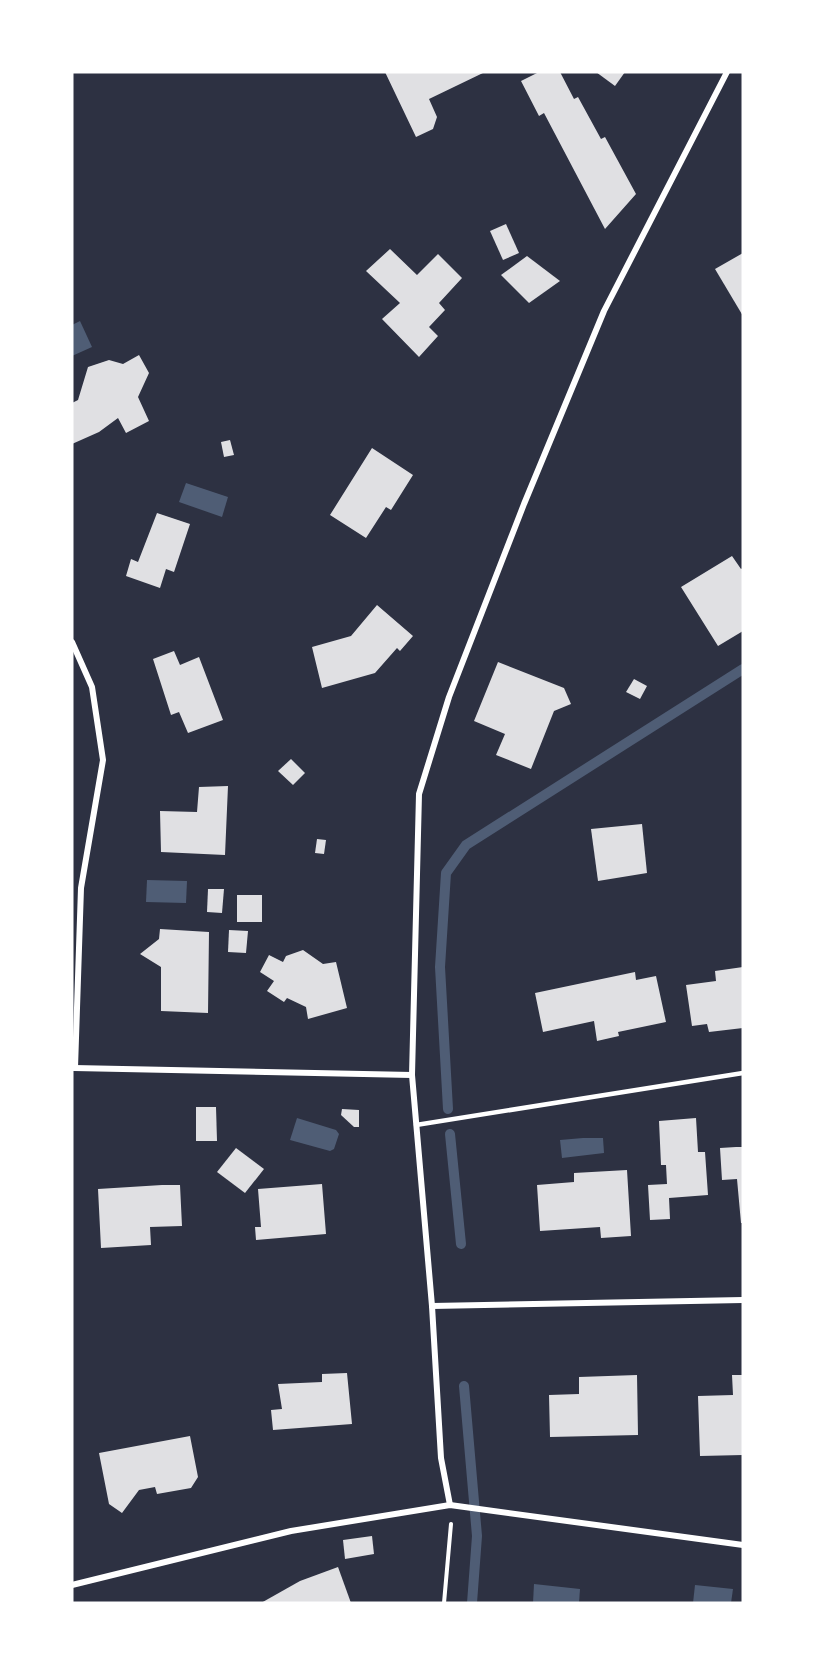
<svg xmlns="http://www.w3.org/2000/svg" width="815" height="1675" font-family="'Work Sans',sans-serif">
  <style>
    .water { fill: #4f5d75 }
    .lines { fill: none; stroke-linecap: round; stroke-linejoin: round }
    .stream { stroke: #4f5d75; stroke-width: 10 }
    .building { fill: #e0e0e3 }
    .path { stroke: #fff; stroke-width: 4 }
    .service { stroke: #fff; stroke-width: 4.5 }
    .minor { stroke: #fff; stroke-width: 6 }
  </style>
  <rect width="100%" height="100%" fill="#2d3142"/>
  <g class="water">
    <path d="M80 321 92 347 72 356V325Z"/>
    <path d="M186 483 228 497 222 517 179 502Z"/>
    <path d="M147 880 187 881 186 903 146 902Z"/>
    <path d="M297 1118 336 1130 339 1134 334 1149 330 1151 290 1140Z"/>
    <path d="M583 1138H603L604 1153 562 1158 560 1140Z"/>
    <path d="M534 1584 580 1589 579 1603H533Z"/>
    <path d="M695 1585 733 1589 731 1603H693Z"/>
  </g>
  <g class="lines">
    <g class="stream">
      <path d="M448 1109 440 967 446 873 466 845 743 669"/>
      <path d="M450 1134 461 1244"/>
      <path d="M464 1386 477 1536 472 1603"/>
    </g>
  </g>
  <g class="building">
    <path d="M385 72H485L429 99 437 117 433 129 416 137Z"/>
    <path d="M539 72H560L574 99 578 97 601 139 605 137 636 194 605 229 544 113 539 116 521 81Z"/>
    <path d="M596 72H625L615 86Z"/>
    <path d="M506 224 519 253 503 260 490 231Z"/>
    <path d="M390 249 417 275 438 254 462 278 439 303 445 310 429 327 438 336 419 357 382 319 400 303 366 271Z"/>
    <path d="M743 253V316L715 269Z"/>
    <path d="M527 256 560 281 529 303 501 275Z"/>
    <path d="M139 355 149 373 138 397 149 421 126 433 118 418 99 432 72 444V403L78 400 88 367 109 360 123 364Z"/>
    <path d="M230 440 234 455 224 457 221 442Z"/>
    <path d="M372 448 413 475 391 510 386 507 366 538 330 515Z"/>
    <path d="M157 513 190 524 174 572 166 569 160 588 126 576 131 559 138 562Z"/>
    <path d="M732 556 741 569 743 568V631L718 646 681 587Z"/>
    <path d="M377 605 413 636 400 651 397 648 375 673 322 688 312 647 351 636Z"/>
    <path d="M174 651 180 665 199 657 223 720 188 733 179 712 171 715 153 659Z"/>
    <path d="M498 662 564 688 571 704 554 711 531 769 496 755 505 734 474 721Z"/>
    <path d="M634 679 647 686 640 699 626 692Z"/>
    <path d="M291 759 305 773 293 785 278 771Z"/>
    <path d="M228 786 225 855 161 852 160 811 197 812 199 787Z"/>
    <path d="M642 824 647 873 598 881 591 829Z"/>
    <path d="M317 839 326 840 324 854 315 853Z"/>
    <path d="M208 889H224L222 913 207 912Z"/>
    <rect x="237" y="895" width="25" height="27"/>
    <path d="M160 929 209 932 208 1013 161 1011V967L140 954 159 939Z"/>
    <path d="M229 930 248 931 246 953 228 952Z"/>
    <path d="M303 950 323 964 336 962 347 1008 308 1019 306 1007 287 998 284 1002 267 991 274 981 260 972 269 955 283 962 286 956Z"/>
    <path d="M743 967V1028L709 1032 707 1024 692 1026 686 985 716 981 715 971Z"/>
    <path d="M635 972 636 980 656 976 666 1022 618 1032 619 1036 597 1041 594 1021 543 1032 535 993Z"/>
    <path d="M196 1107H216L217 1141H196Z"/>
    <path d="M342 1109 359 1110V1127H354L341 1115Z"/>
    <path d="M696 1118 698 1152H705L708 1195 669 1198 670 1219 650 1220 648 1185 667 1184 666 1165H661L659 1121Z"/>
    <path d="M736 1147H743V1223H741L737 1179 722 1180 720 1148Z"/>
    <path d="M236 1148 264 1169 245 1193 217 1172Z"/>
    <path d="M627 1170 631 1236 601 1238 600 1227 540 1231 537 1185 574 1182V1173Z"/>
    <path d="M322 1184 326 1234 256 1240 255 1227H261L258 1189Z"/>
    <path d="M162 1185H180L182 1226 150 1227 151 1245 101 1248 98 1189Z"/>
    <path d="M347 1373 352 1424 273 1430 271 1410 282 1409 278 1384 322 1382V1374Z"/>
    <path d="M637 1375 638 1435 550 1437 549 1395 579 1394V1377Z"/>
    <path d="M732 1375H743V1455L700 1456 698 1396 733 1395Z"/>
    <path d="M190 1436 198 1477 191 1488 157 1494 155 1487 139 1490 122 1513 109 1504 99 1453Z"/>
    <path d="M372 1536 374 1554 345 1559 343 1540Z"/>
    <path d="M338 1567 351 1603H261L300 1581Z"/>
  </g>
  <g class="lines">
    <path class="path" d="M444 1603 451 1524"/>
    <path class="service" d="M416 1125 743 1073"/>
    <g class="minor">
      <path d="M72 642 92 687 103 760 81 888 75 1068"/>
      <path d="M74 1068 412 1075"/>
      <path d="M432 1306 743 1300"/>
      <path d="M450 1505 441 1458 432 1306 412 1075 419 794 449 697 524 504 604 311 727 72"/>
      <path d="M72 1585 291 1531 450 1505 743 1545"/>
    </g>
  </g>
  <rect width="815" height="1675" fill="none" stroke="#ffffff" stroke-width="147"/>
</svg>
